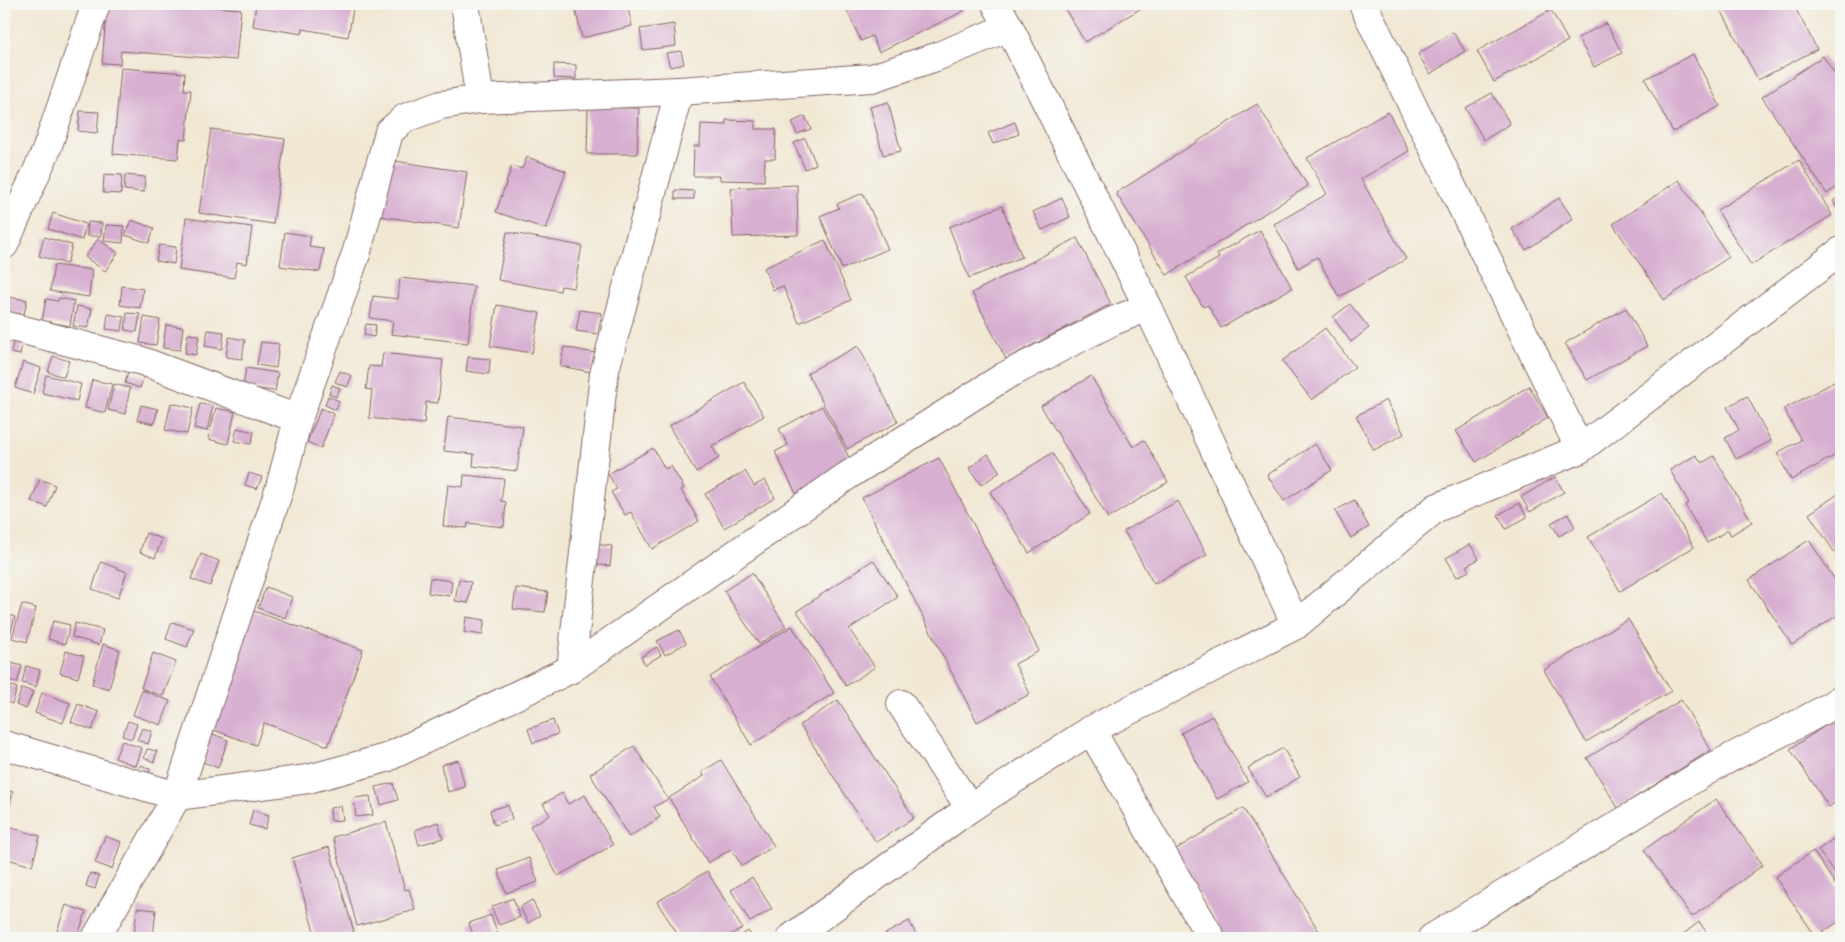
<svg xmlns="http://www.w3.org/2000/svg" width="1845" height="942" font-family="'Balsamiq Sans',sans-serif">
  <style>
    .building { fill: #d7afd0 }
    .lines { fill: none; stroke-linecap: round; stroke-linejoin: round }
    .minor-casing { stroke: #846566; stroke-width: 30 }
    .minor { stroke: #fff; stroke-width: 28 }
  </style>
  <rect width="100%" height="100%" fill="#f6f6f2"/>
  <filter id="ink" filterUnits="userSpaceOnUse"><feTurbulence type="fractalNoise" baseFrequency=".02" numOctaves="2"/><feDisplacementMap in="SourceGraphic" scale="10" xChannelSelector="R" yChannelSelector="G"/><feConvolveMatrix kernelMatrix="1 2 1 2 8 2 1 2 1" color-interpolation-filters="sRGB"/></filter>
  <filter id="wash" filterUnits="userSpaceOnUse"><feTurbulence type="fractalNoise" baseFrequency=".0096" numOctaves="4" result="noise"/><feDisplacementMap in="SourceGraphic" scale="20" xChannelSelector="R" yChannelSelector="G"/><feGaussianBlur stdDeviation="1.12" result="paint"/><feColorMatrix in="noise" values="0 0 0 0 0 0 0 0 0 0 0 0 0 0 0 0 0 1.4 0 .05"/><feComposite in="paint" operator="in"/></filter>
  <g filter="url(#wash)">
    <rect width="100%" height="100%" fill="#f1e8d4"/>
    <g id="blocks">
      <g class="building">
        <path d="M107 4H173L241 9 236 60 121 51 120 64 102 63Z"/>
        <path d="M256 4H354L348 37 303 29 302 34 253 26Z"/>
        <path d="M574 4H627L632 26 582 38Z"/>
        <path d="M844 4H961L964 11 879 52 872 36 861 41Z"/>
        <path d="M1062 4H1148L1085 42Z"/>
        <path d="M1718 4H1793L1817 49 1758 80Z"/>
        <path d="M1551 10 1568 41 1494 82 1477 51Z"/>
        <path d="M1606 23 1622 53 1594 67 1578 38Z"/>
        <path d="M674 24 676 46 643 50 640 29Z"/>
        <path d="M1453 32 1465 51 1430 74 1418 54Z"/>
        <path d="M681 51 684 64 670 67 666 53Z"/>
        <path d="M1693 54 1720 106 1673 132 1645 79Z"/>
        <path d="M1823 56 1841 84V184L1827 194 1762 97Z"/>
        <path d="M554 64 576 65V79L554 78Z"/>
        <path d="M121 68 185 73 184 90H191L186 140 180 139 178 159 113 154Z"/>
        <path d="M1492 93 1510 124 1484 140 1465 108Z"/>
        <path d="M888 102 901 151 883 155 870 107Z"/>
        <path d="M1257 104 1308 186 1167 275 1116 193Z"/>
        <path d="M588 107 639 108 637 154H587Z"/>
        <path d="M80 111 99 112 97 133 78 131Z"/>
        <path d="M1388 112 1409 151 1361 179 1406 259 1339 297 1317 257 1298 268 1274 224 1327 194 1307 158Z"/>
        <path d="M805 116 811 129 797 134 792 122Z"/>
        <path d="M726 120 755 121V129H776L775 159H765L764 181 720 180V176H693L694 146H700L701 124 726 125Z"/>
        <path d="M1015 122 1019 134 993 144 988 133Z"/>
        <path d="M211 129 285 139 273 224 199 213Z"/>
        <path d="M805 138 816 164 805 169 794 143Z"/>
        <path d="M527 157 566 171 546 229 496 212 512 166 522 169Z"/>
        <path d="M388 160 467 172 459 228 379 216Z"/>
        <path d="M1799 160 1832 215 1751 265 1717 210Z"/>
        <path d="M104 174 122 175 121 194 103 193Z"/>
        <path d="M125 175 145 177 144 192 124 190Z"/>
        <path d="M1679 180 1729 257 1664 300 1613 224Z"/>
        <path d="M797 185 798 235 733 237 731 188Z"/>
        <path d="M675 190 694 191V199H675Z"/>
        <path d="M863 193 888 249 842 269 820 216 839 208 837 204Z"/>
        <path d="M1841 195V214L1833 201Z"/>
        <path d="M1062 198 1070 217 1042 230 1033 212Z"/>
        <path d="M1559 198 1573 219 1526 250 1512 229Z"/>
        <path d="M1002 206 1022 257 969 278 949 227Z"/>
        <path d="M53 213 86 224 82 240 48 229Z"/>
        <path d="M186 218 252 227 247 264 237 262 234 278 179 270Z"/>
        <path d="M131 220 154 228 149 243 125 235Z"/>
        <path d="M88 222 102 223 101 236H87Z"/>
        <path d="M106 225 124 226 123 243 104 241Z"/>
        <path d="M1260 230 1292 288 1221 328 1208 305 1203 307 1186 277 1219 258 1217 254Z"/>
        <path d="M285 232 311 236 309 247 324 249 320 272 280 266Z"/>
        <path d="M507 232 582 246 574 288 561 286 560 291 498 280Z"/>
        <path d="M44 237 72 245 67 264 39 256Z"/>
        <path d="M1077 238 1111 304 1006 359 972 293Z"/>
        <path d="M98 239 118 253 105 271 85 257Z"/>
        <path d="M825 240 851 300 799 323 783 286 773 290 764 268Z"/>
        <path d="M159 245 176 247 174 264 156 261Z"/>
        <path d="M54 265 92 270 89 297 50 291Z"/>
        <path d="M400 278 474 286 468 343 391 334 393 321 370 318 373 296 398 299Z"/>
        <path d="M122 286 143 289 140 308 120 305Z"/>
        <path d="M8 297 27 300 24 314 5 312Z"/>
        <path d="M59 298 74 301 70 326 42 321 46 299 58 301Z"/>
        <path d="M1350 304 1369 328 1351 342 1333 317Z"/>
        <path d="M497 305 540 313 532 353 490 346Z"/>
        <path d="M77 306 92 309 88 328 73 326Z"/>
        <path d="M1626 308 1647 346 1587 380 1565 343Z"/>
        <path d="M580 310 602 313 598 334 576 331Z"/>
        <path d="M127 313 140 314 137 332 125 330Z"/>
        <path d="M108 314 124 317 122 331 106 329Z"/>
        <path d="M144 317 160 320 156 345 140 343Z"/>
        <path d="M366 324 376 325 374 337 364 335Z"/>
        <path d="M166 325 183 327 180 350 163 348Z"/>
        <path d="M1325 328 1355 367 1312 400 1282 361Z"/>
        <path d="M208 330 224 332 222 349 205 346Z"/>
        <path d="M188 334 199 335 196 355 185 353Z"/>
        <path d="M229 337 245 340 242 359 226 357Z"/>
        <path d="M13 342 22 343 20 355 11 353Z"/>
        <path d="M261 342 279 344 276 368 257 365Z"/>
        <path d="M858 346 898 422 847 449 807 373Z"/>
        <path d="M564 347 595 353 591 372 560 366Z"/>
        <path d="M383 353 443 360 438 403 426 402 424 424 369 418 372 390 366 389 369 366 381 367Z"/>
        <path d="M53 356 69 361 64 377 48 372Z"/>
        <path d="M468 357 490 359 489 374 466 371Z"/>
        <path d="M23 362 41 368 33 394 15 388Z"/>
        <path d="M246 368 278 373 275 391 243 387Z"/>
        <path d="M340 371 352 376 347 387 335 382Z"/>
        <path d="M128 372 144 376 140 388 125 383Z"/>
        <path d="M46 375 81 384 77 401 42 393Z"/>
        <path d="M1091 376 1133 447 1144 440 1168 482 1108 518 1041 406Z"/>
        <path d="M92 380 112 384 105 413 85 408Z"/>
        <path d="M744 382 764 416 712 446 719 458 696 472 669 426Z"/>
        <path d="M1834 382 1841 395V452L1791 480 1777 453 1801 440 1784 409Z"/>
        <path d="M114 384 130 388 125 414 108 410Z"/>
        <path d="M332 385 340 388 336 397 329 394Z"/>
        <path d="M1529 386 1548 418 1476 462 1456 431Z"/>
        <path d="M328 396 339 401 336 410 325 405Z"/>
        <path d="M1747 396 1771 441 1736 459 1725 438 1739 430 1727 407Z"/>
        <path d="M1386 400 1404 434 1374 450 1356 416Z"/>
        <path d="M171 403 193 408 187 434 165 430Z"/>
        <path d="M200 404 213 406 207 431 194 428Z"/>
        <path d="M141 405 158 409 154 424 137 420Z"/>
        <path d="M822 406 853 465 797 495 775 452 788 445 779 429Z"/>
        <path d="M216 408 235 412 228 444 208 439Z"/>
        <path d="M321 408 334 414 321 448 307 442Z"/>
        <path d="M448 417 523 426 517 471 473 466 474 454 444 451Z"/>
        <path d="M237 428 254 432 251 444 234 441Z"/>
        <path d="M1315 444 1332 470 1284 501 1267 475Z"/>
        <path d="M653 448 665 469 671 466 684 488 681 490 699 521 652 549 631 512 625 515 611 492 617 489 608 474Z"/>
        <path d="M1052 453 1090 514 1029 553 990 492Z"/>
        <path d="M988 454 1000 472 981 485 969 468Z"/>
        <path d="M1696 455 1702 463 1714 456 1752 522 1731 535 1728 530 1707 543 1685 505 1689 503 1670 470Z"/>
        <path d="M939 458 1039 651 1015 664 1030 694 977 722 862 498Z"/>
        <path d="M745 471 754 486 765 480 775 498 724 528 705 494Z"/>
        <path d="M249 473 262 477 257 489 245 485Z"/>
        <path d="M464 475 504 479 501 501 506 502 504 527 468 523 467 528 443 526 448 485 463 487Z"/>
        <path d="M1555 477 1564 492 1530 512 1521 497Z"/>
        <path d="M40 479 55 485 47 507 31 501Z"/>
        <path d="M1841 492V562L1809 514Z"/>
        <path d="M1662 493 1694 547 1620 591 1588 537Z"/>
        <path d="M1354 500 1369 527 1351 538 1335 511Z"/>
        <path d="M1178 501 1207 555 1154 584 1124 531Z"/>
        <path d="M1519 503 1527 517 1506 529 1498 515Z"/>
        <path d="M1568 514 1575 527 1559 536 1551 523Z"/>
        <path d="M146 533 162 539 155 558 140 552Z"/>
        <path d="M1809 540 1841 589V613L1792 645 1749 580Z"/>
        <path d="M593 544 612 546 610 566 591 564Z"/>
        <path d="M1470 544 1479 559 1466 566 1469 571 1457 577 1446 558Z"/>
        <path d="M201 554 219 561 210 586 191 579Z"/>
        <path d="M873 560 898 597 849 629 875 667 846 686 797 611Z"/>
        <path d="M101 562 127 572 118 598 92 589Z"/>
        <path d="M752 573 786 627 759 644 724 591Z"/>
        <path d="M430 578 452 581 450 596 428 593Z"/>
        <path d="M459 579 471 582 468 603 455 601Z"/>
        <path d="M266 587 292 597 285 618 258 608Z"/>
        <path d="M516 588 548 592 545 612 513 609Z"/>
        <path d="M22 604 36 608 27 642 12 638Z"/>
        <path d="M254 611 363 650 328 746 264 723 256 745 211 729Z"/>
        <path d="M4 613 15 617 10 635 4 633Z"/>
        <path d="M466 617 485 620 482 635 464 632Z"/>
        <path d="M1628 619 1671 691 1586 742 1544 670Z"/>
        <path d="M53 621 70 625 65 644 48 639Z"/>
        <path d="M172 622 194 629 187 647 166 639Z"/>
        <path d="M75 623 103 630 99 645 72 637Z"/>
        <path d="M792 626 834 693 751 745 710 677Z"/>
        <path d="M679 630 686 643 665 655 657 641Z"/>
        <path d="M103 644 120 650 109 689 92 684Z"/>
        <path d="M657 647 661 655 645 665 641 657Z"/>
        <path d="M66 651 84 656 78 678 60 673Z"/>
        <path d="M153 653 176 662 163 696 141 688Z"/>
        <path d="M4 661 22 666 17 683 4 679Z"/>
        <path d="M26 666 40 670 36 687 22 683Z"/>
        <path d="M4 684 17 688 12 704 4 701Z"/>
        <path d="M22 688 33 692 26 709 16 705Z"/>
        <path d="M142 690 170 701 161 725 133 715Z"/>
        <path d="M42 693 70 703 63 723 35 713Z"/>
        <path d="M838 700 914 818 876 842 800 725Z"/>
        <path d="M1681 700 1711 750 1618 808 1587 758Z"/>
        <path d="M78 704 99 712 92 730 71 722Z"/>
        <path d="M1841 715V798L1829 807 1790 749Z"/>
        <path d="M1212 716 1248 782 1217 799 1181 733Z"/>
        <path d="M553 720 558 734 533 743 528 729Z"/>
        <path d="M128 721 137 724 132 739 122 736Z"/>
        <path d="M142 728 152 731 148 744 137 740Z"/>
        <path d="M208 732 228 740 218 768 198 760Z"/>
        <path d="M122 741 142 748 136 766 115 758Z"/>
        <path d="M634 746 668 799 654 807 660 817 629 837 590 774Z"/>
        <path d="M1283 748 1300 777 1266 797 1248 768Z"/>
        <path d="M147 749 157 751 154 762 144 758Z"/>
        <path d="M458 760 465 787 448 792 441 765Z"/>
        <path d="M721 760 774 846 742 866 731 849 708 863 669 798 704 776 702 772Z"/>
        <path d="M141 765 150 769 147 779 137 775Z"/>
        <path d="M393 783 398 800 381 805 376 787Z"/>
        <path d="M4 790 13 792 8 812 4 811Z"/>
        <path d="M562 793 568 804 585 795 613 845 558 876 530 826 550 815 543 804Z"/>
        <path d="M370 796 373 815 356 817 354 798Z"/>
        <path d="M1716 799 1763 865 1692 917 1644 850Z"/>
        <path d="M508 805 512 819 494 825 490 810Z"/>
        <path d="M341 806 343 820 331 821 330 808Z"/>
        <path d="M1243 808 1323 938H1227L1173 851Z"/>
        <path d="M253 810 269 815 265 829 249 825Z"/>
        <path d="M386 822 405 890 409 889 415 910 357 926 333 837Z"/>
        <path d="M438 822 443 838 419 845 415 830Z"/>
        <path d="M9 827 40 836 32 866 4 858V846Z"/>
        <path d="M1841 833V882L1818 850Z"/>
        <path d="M105 836 121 842 112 869 95 863Z"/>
        <path d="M329 847 354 932 333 938H316L292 858Z"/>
        <path d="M1813 851 1841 893V920L1816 937 1775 877Z"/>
        <path d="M529 858 538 882 506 893 498 870Z"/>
        <path d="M707 871 742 928 725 938H680L657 902Z"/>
        <path d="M90 873 99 876 95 889 86 886Z"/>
        <path d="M752 877 772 909 750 922 731 890Z"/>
        <path d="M513 898 520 917 499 925 491 907Z"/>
        <path d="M532 900 540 916 528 923 520 907Z"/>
        <path d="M66 905 86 912 77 938 57 931Z"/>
        <path d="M137 908 156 910 153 936 134 935Z"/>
        <path d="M491 915 499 938H474L469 923Z"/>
        <path d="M909 921 918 938H878Z"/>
        <path d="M1699 922 1711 938H1678Z"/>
        <path d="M748 931 753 938H737Z"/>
        <path d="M246 935 266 937V938H246Z"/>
      </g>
    </g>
  </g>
  <g filter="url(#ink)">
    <use href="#blocks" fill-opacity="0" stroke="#846566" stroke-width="1"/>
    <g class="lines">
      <g class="minor-casing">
        <g id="minor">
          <path d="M465 4 480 99"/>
          <path d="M1363 4 1580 449"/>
          <path d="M1009 27 1148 307"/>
          <path d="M4 245 46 151 96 4"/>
          <path d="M4 325 142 361 298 419"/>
          <path d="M571 669 604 374 679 91"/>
          <path d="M901 704 970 808"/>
          <path d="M1091 730 1211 938"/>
          <path d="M4 745 177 796 308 779 386 758 571 669 847 476 1005 376 1113 321 1148 307 1296 625"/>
          <path d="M96 938 177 796 280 487 298 419 357 251 389 132 405 118 441 105 480 99 679 91 872 78 936 57 1009 27 996 4"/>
          <path d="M791 938 970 808 1091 730 1296 625 1436 508 1580 449 1841 251"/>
          <path d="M1432 938 1710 769C1753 744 1799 727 1841 699"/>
        </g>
      </g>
      <use href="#minor" class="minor"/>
    </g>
  </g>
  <rect width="1845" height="942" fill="none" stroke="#f6f6f2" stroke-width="20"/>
</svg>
